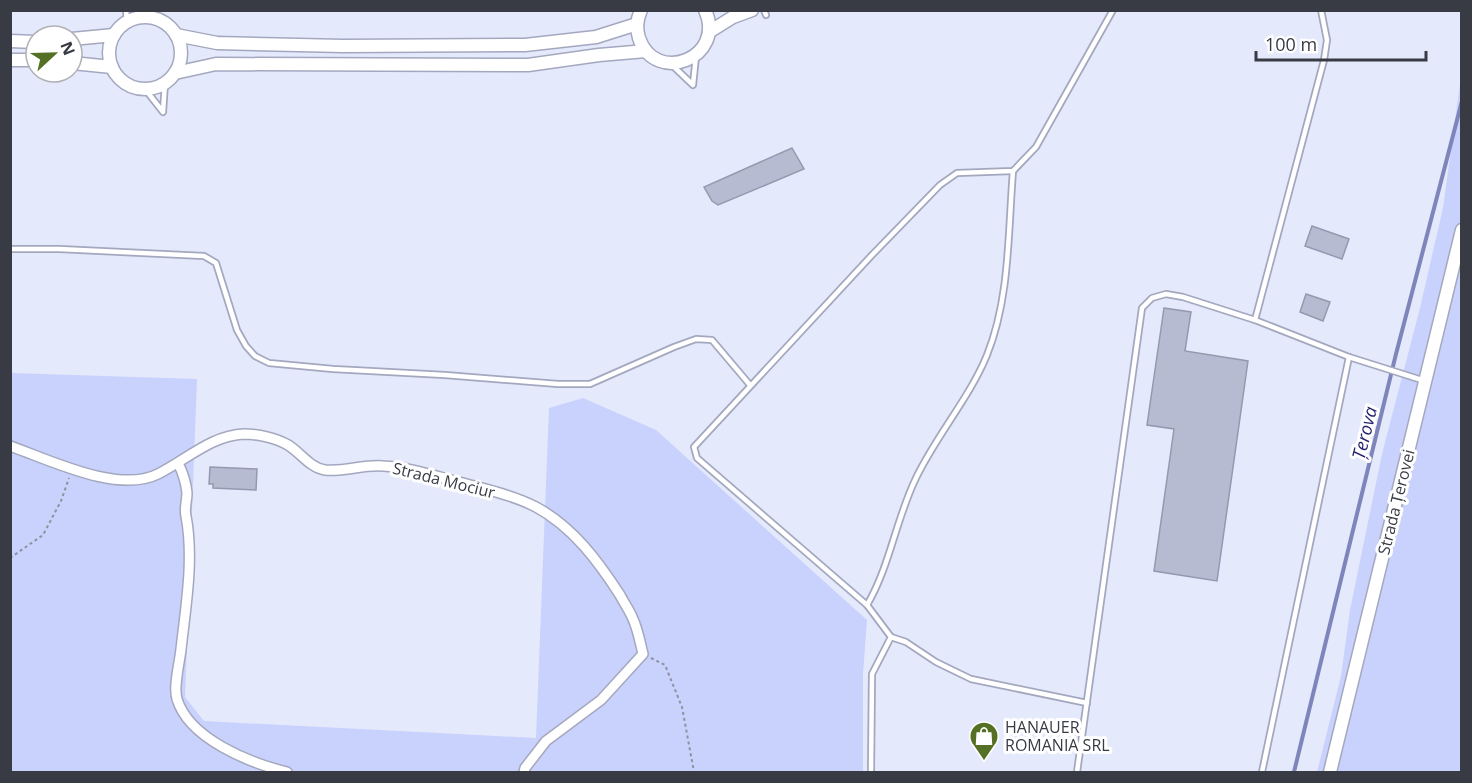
<svg xmlns="http://www.w3.org/2000/svg" width="1472" height="783" font-family="'Open Sans',sans-serif">
  <style>
    .green { fill: #c9d1fd }
    .lines { fill: none; stroke-linecap: round; stroke-linejoin: round }
    .stream { stroke: #7e85ba; stroke-width: 4 }
    .building { fill: #b7bbd2; stroke: #9599af; stroke-width: 1.5 }
    .lane-casing { stroke: #a4a8bf; stroke-width: 8 }
    .street-casing { stroke: #a4a8bf; stroke-width: 12 }
    .secondary-casing { stroke: #a4a8bf; stroke-width: 15 }
    .path { stroke: #8f92a0; stroke-width: 2; stroke-dasharray: 3 3; stroke-linecap: butt }
    .lane { stroke: #fff; stroke-width: 4.5 }
    .street { stroke: #fff; stroke-width: 9 }
    .secondary { stroke: #fff; stroke-width: 12 }
    .labels { text-anchor: middle; stroke-width: 6; stroke-linejoin: round; paint-order: stroke }
    .street-label { font-size: 16px; fill: #393b44; stroke: #fff }
    .poi-label { font-size: 16px; fill: #393b44; stroke: #fff; text-anchor: start }
    .water-label { font-size: 18px; font-style: italic; fill: #231f6e; stroke: #fff }
  </style>
  <rect width="100%" height="100%" fill="#e5e9fc"/>
  <g class="green">
    <path d="M1461 77V772H1317L1341 676 1350 610 1382 454 1420 308 1443 208Z"/>
    <path d="M11 373 197 379 185 697 204 721 536 738 549 408 583 398 656 430 867 620 863 674V772H11Z"/>
  </g>
  <g class="lines">
    <path class="stream" d="M1294 772 1396 354 1462 101"/>
  </g>
  <g class="building">
    <path d="M792 148 804 169 718 205 712 201 704 187Z"/>
    <path d="M1312 226 1349 239 1342 259 1305 246Z"/>
    <path d="M1306 294 1330 302 1323 321 1300 312Z"/>
    <path d="M1164 308 1191 312 1185 351 1248 361 1217 581 1154 571 1174 429 1147 425Z"/>
    <path d="M210 467 257 469 256 490 213 488V484H209Z"/>
  </g>
  <g class="lines">
    <g class="lane-casing">
      <g id="lane">
        <path d="M126 10 127 22"/>
        <path d="M144 10 150 17"/>
        <path d="M764 10 766 15"/>
        <path d="M672 65 693 85 696 56"/>
        <path d="M145 89 163 112 165 83"/>
        <path d="M10 249H59L204 256 216 263 237 330 246 346 255 356 269 363 333 369 445 375 558 384H590L674 347 696 339 712 340 750 385"/>
        <path d="M1255 320 1324 60 1327 40 1321 10"/>
        <path d="M867 605C890 566 896 519 916 478 936 436 970 397 987 355 1010 298 1008 232 1013 171"/>
        <path d="M891 637 906 642 936 662 971 679 1087 703"/>
        <path d="M871 772 872 674 891 637 867 605 697 458 694 447 872 255 940 185 957 173 1013 171 1036 147 1113 10"/>
        <path d="M1077 772 1142 308 1152 298 1166 294 1183 297 1255 320 1349 357 1425 381"/>
        <path d="M1262 772 1349 357"/>
      </g>
    </g>
    <g class="street-casing">
      <g id="street">
        <path d="M10 446C50 460 118 494 158 474 186 460 212 435 244 434 258 434 276 438 288 445 300 452 310 468 325 470 345 472 364 464 383 466 409 467 435 476 459 482 484 489 513 495 536 507 573 527 598 561 620 595 624 603 630 611 633 619 638 630 640 642 643 654L601 700 546 741 525 768 524 772"/>
        <path d="M178 463C183 473 186 482 187 493 187 501 184 509 186 516 194 559 186 605 181 649 180 661 173 687 177 699 189 739 250 763 287 772"/>
      </g>
    </g>
    <g class="secondary-casing">
      <g id="secondary">
        <path d="M641 10C637 19 636 29 639 38 655 86 727 58 705 10"/>
        <circle cx="145" cy="53" r="36"/>
        <path d="M709 32 733 17 752 10"/>
        <path d="M176 35 217 43 343 46 525 45 596 37 637 24"/>
        <path d="M72 39 114 35"/>
        <path d="M10 41 36 42"/>
        <path d="M10 60H36"/>
        <path d="M72 63 112 67"/>
        <path d="M175 73 216 64 528 65 599 55 646 51"/>
        <path d="M1330 772 1462 230"/>
      </g>
    </g>
    <g class="path">
      <path d="M10 558 43 535 61 501 69 478"/>
      <path d="M651 658 665 665 682 707 694 772"/>
    </g>
    <use href="#lane" class="lane"/>
    <use href="#street" class="street"/>
    <use href="#secondary" class="secondary"/>
  </g>
  <defs>
    <g id="shop-pin" transform="scale(1.5)"><path d="M0 17L-7.5 6A9.5 9.5 0 1 1 7.5 6Z" fill="#547024" stroke="#fff"/><path d="M-5-2.5h2.3a2.7 3.5 0 0 1 5.4 0H5L5.5 6h-11ZM-1.5-2.5h3a1.5 2.3 0 0 0-3 0Z" fill="#fff"/></g>
  </defs>
  <g fill-rule="evenodd">
    <use href="#shop-pin" x="984" y="736"/>
  </g>
  <g class="labels">
    <g class="street-label">
      <text transform="translate(444 480) rotate(14)" y="6">Strada Mociur</text>
      <text transform="translate(1396 502) rotate(-76)" y="6">Strada Țerovei</text>
    </g>
    <g class="poi-label">
      <text x="1005" y="733">HANAUER<tspan x="1005" dy="18">ROMANIA SRL</tspan></text>
    </g>
    <g class="water-label">
      <text transform="translate(1365 433) rotate(-76)" y="6">Țerova</text>
    </g>
  </g>
  <rect width="1472" height="783" fill="none" stroke="#393b44" stroke-width="24"/>
  <g transform="translate(54 54) rotate(68)"><circle r="28" fill="#ffffff" stroke="#b0b1b4" stroke-width="1.5"/>
  <path d="M0-4.5L10 22L0 15L-10 22Z" fill="#547024"/>
  <text y="-9" font-size="16" font-weight="bold" text-anchor="middle" fill="#393b44">N</text>
  </g>
  <path d="M1256 51v9h170v-9" fill="none" stroke="#393b44" stroke-width="3"/>
  <text x="1265" y="51" font-size="18" fill="#393b44" stroke="#ffffff" stroke-width="4.5" paint-order="stroke">100 m</text>
</svg>
